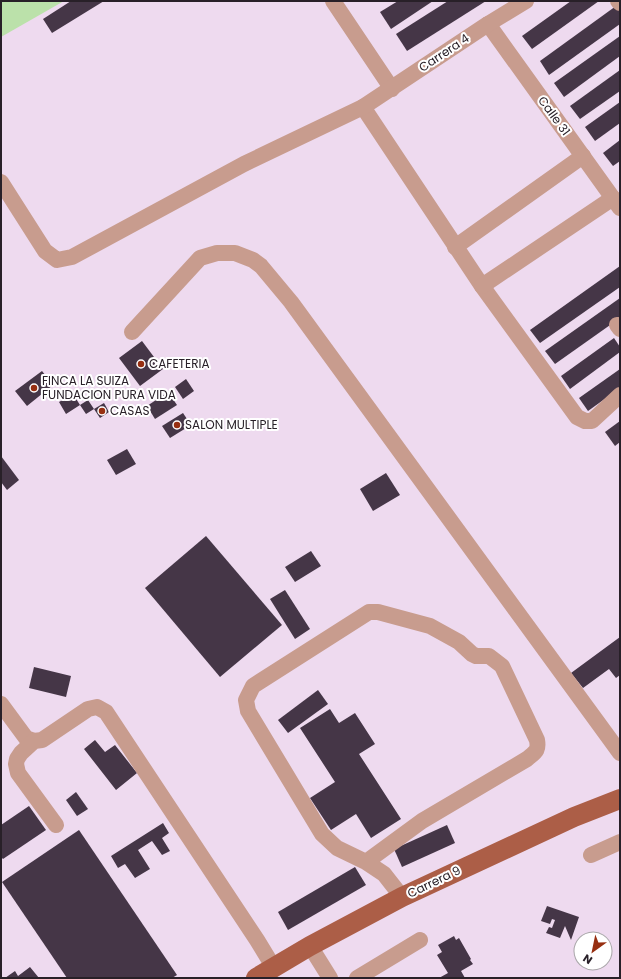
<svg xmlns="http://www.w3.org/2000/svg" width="621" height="979" font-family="Poppins,sans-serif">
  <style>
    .green { fill: #bbe1aa }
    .building { fill: #453647 }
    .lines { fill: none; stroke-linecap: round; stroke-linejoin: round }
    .minor { stroke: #c89c8e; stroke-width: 16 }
    .major { stroke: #ac5e47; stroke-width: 20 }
    .poi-dot { fill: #972f11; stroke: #fff; stroke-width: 1.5 }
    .labels { text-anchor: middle; stroke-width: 4; stroke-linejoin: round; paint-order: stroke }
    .street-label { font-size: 12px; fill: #282028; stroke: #fff }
    .poi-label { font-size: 12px; fill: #282028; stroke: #fff; text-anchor: start }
  </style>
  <rect width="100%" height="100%" fill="#eedaef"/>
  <path class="green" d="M1 1H64L1 37Z"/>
  <g class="building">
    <path d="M71 1H104L52 33 43 19Z"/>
    <path d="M398 1H433L391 29 380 12Z"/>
    <path d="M448 1H486L407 51 396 34Z"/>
    <path d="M571 1H599L532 49 522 36Z"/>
    <path d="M616 6 620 11V24L549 75 540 61Z"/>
    <path d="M620 36V56L564 97 554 83Z"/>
    <path d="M620 70V91L580 119 570 106Z"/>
    <path d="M620 102V123L595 141 585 127Z"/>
    <path d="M620 140V161L613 166 603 153Z"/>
    <path d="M620 266V287L540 343 530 330Z"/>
    <path d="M620 298V318L555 364 545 351Z"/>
    <path d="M614 338 620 347V352L570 389 561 376Z"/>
    <path d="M142 341 163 369 140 386 119 358Z"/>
    <path d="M620 369V388L588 411 579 398Z"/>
    <path d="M42 371 53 385 27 406 15 391Z"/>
    <path d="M186 379 194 391 183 399 175 387Z"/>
    <path d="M168 392 177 405 155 419 147 406Z"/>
    <path d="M73 394 80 405 88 400 94 409 86 414 80 405 66 414 59 402Z"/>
    <path d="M104 403 109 412 100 418 94 409Z"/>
    <path d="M183 413 191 425 170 438 162 426Z"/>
    <path d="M620 421V442L615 446 605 432Z"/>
    <path d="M127 449 136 464 116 475 107 460Z"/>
    <path d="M1 456 19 480 7 490 1 482Z"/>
    <path d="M386 473 400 495 373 511 360 489Z"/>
    <path d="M206 536 282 625 220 677 145 588Z"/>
    <path d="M311 551 321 566 295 582 285 567Z"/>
    <path d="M285 590 310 629 295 639 270 599Z"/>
    <path d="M620 637V661H619L620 663V675L616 678 609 669 583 688 571 673Z"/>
    <path d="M34 667 71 676 66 697 29 688Z"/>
    <path d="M318 690 328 704 288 733 278 720Z"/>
    <path d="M330 709 339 723 355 713 375 744 359 754 401 819 371 838 356 814 331 830 310 798 335 782 300 728Z"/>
    <path d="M95 740 105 752 115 745 137 773 116 790 84 749Z"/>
    <path d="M76 792 88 809 77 816 66 800Z"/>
    <path d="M29 806 46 830 3 859 1 857V825Z"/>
    <path d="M163 823 169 833 162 838 170 851 162 855 152 841 138 850 150 869 135 878 125 864 118 868 111 856Z"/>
    <path d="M447 825 455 843 402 867 394 849Z"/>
    <path d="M79 830 177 975 172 978H67L2 882Z"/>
    <path d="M355 867 366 885 288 930 278 912Z"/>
    <path d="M547 906 579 917 571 940 565 926 560 938 546 933 549 927 552 928 555 920 552 919 550 924 541 921Z"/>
    <path d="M454 936 456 940 459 938 471 959 470 960 473 964 461 971 465 978H439L448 973 437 955 442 952 438 945Z"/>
    <path d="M30 967 39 978H5L15 971 18 976Z"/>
  </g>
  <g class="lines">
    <g class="minor">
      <path d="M333 1 392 89"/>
      <path d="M618 1 620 3"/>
      <path d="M488 24 620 208"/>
      <path d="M363 107 482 286 577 417 585 421H592L620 395"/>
      <path d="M1 182 45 251 57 260 72 257 244 164 363 107 488 24 526 1"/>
      <path d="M455 247 583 156"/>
      <path d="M482 286 613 198"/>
      <path d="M617 325 620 329"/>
      <path d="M132 332 200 258 217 253H235L253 260 261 266 291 302 620 753"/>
      <path d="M1 704 26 738 34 741"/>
      <path d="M56 825 18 773 16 764 17 759 21 753 34 741 42 740 88 709 97 707 106 712 257 940 274 968"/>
      <path d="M591 855 620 842"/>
      <path d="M366 862 422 821 527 759C535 752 539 751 537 740L502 666 489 656H476L472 654 459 642 430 626 378 612H369L253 686 246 700 248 711 322 834 337 848 366 862 384 874 402 897"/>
      <path d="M310 946 330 978"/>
      <path d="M357 978 420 940"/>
    </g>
    <path class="major" d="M256 978 310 946 402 897 574 817 620 799"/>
  </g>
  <g class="poi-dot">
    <circle cx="141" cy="364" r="4"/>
    <circle cx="34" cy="388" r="4"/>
    <circle cx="102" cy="411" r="4"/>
    <circle cx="177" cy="425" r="4"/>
  </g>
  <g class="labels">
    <g class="street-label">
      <text transform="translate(444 53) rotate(-34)" y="4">Carrera 4</text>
      <text transform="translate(554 116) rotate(54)" y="4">Calle 31</text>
      <text transform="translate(434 882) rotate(-26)" y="4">Carrera 9</text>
    </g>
    <g class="poi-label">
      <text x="149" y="368">CAFETERIA</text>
      <text x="42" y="385">FINCA LA SUIZA<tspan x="42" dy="14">FUNDACION PURA VIDA</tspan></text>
      <text x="110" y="415">CASAS</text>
      <text x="185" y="429">SALON MULTIPLE</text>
    </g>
  </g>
  <rect width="621" height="979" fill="none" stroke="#282028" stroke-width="4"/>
  <g transform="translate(593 951) rotate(213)"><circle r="19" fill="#ffffff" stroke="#a9a6a9"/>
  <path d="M0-3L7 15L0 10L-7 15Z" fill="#972f11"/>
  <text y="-6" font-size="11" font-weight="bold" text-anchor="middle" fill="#282028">N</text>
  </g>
</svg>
